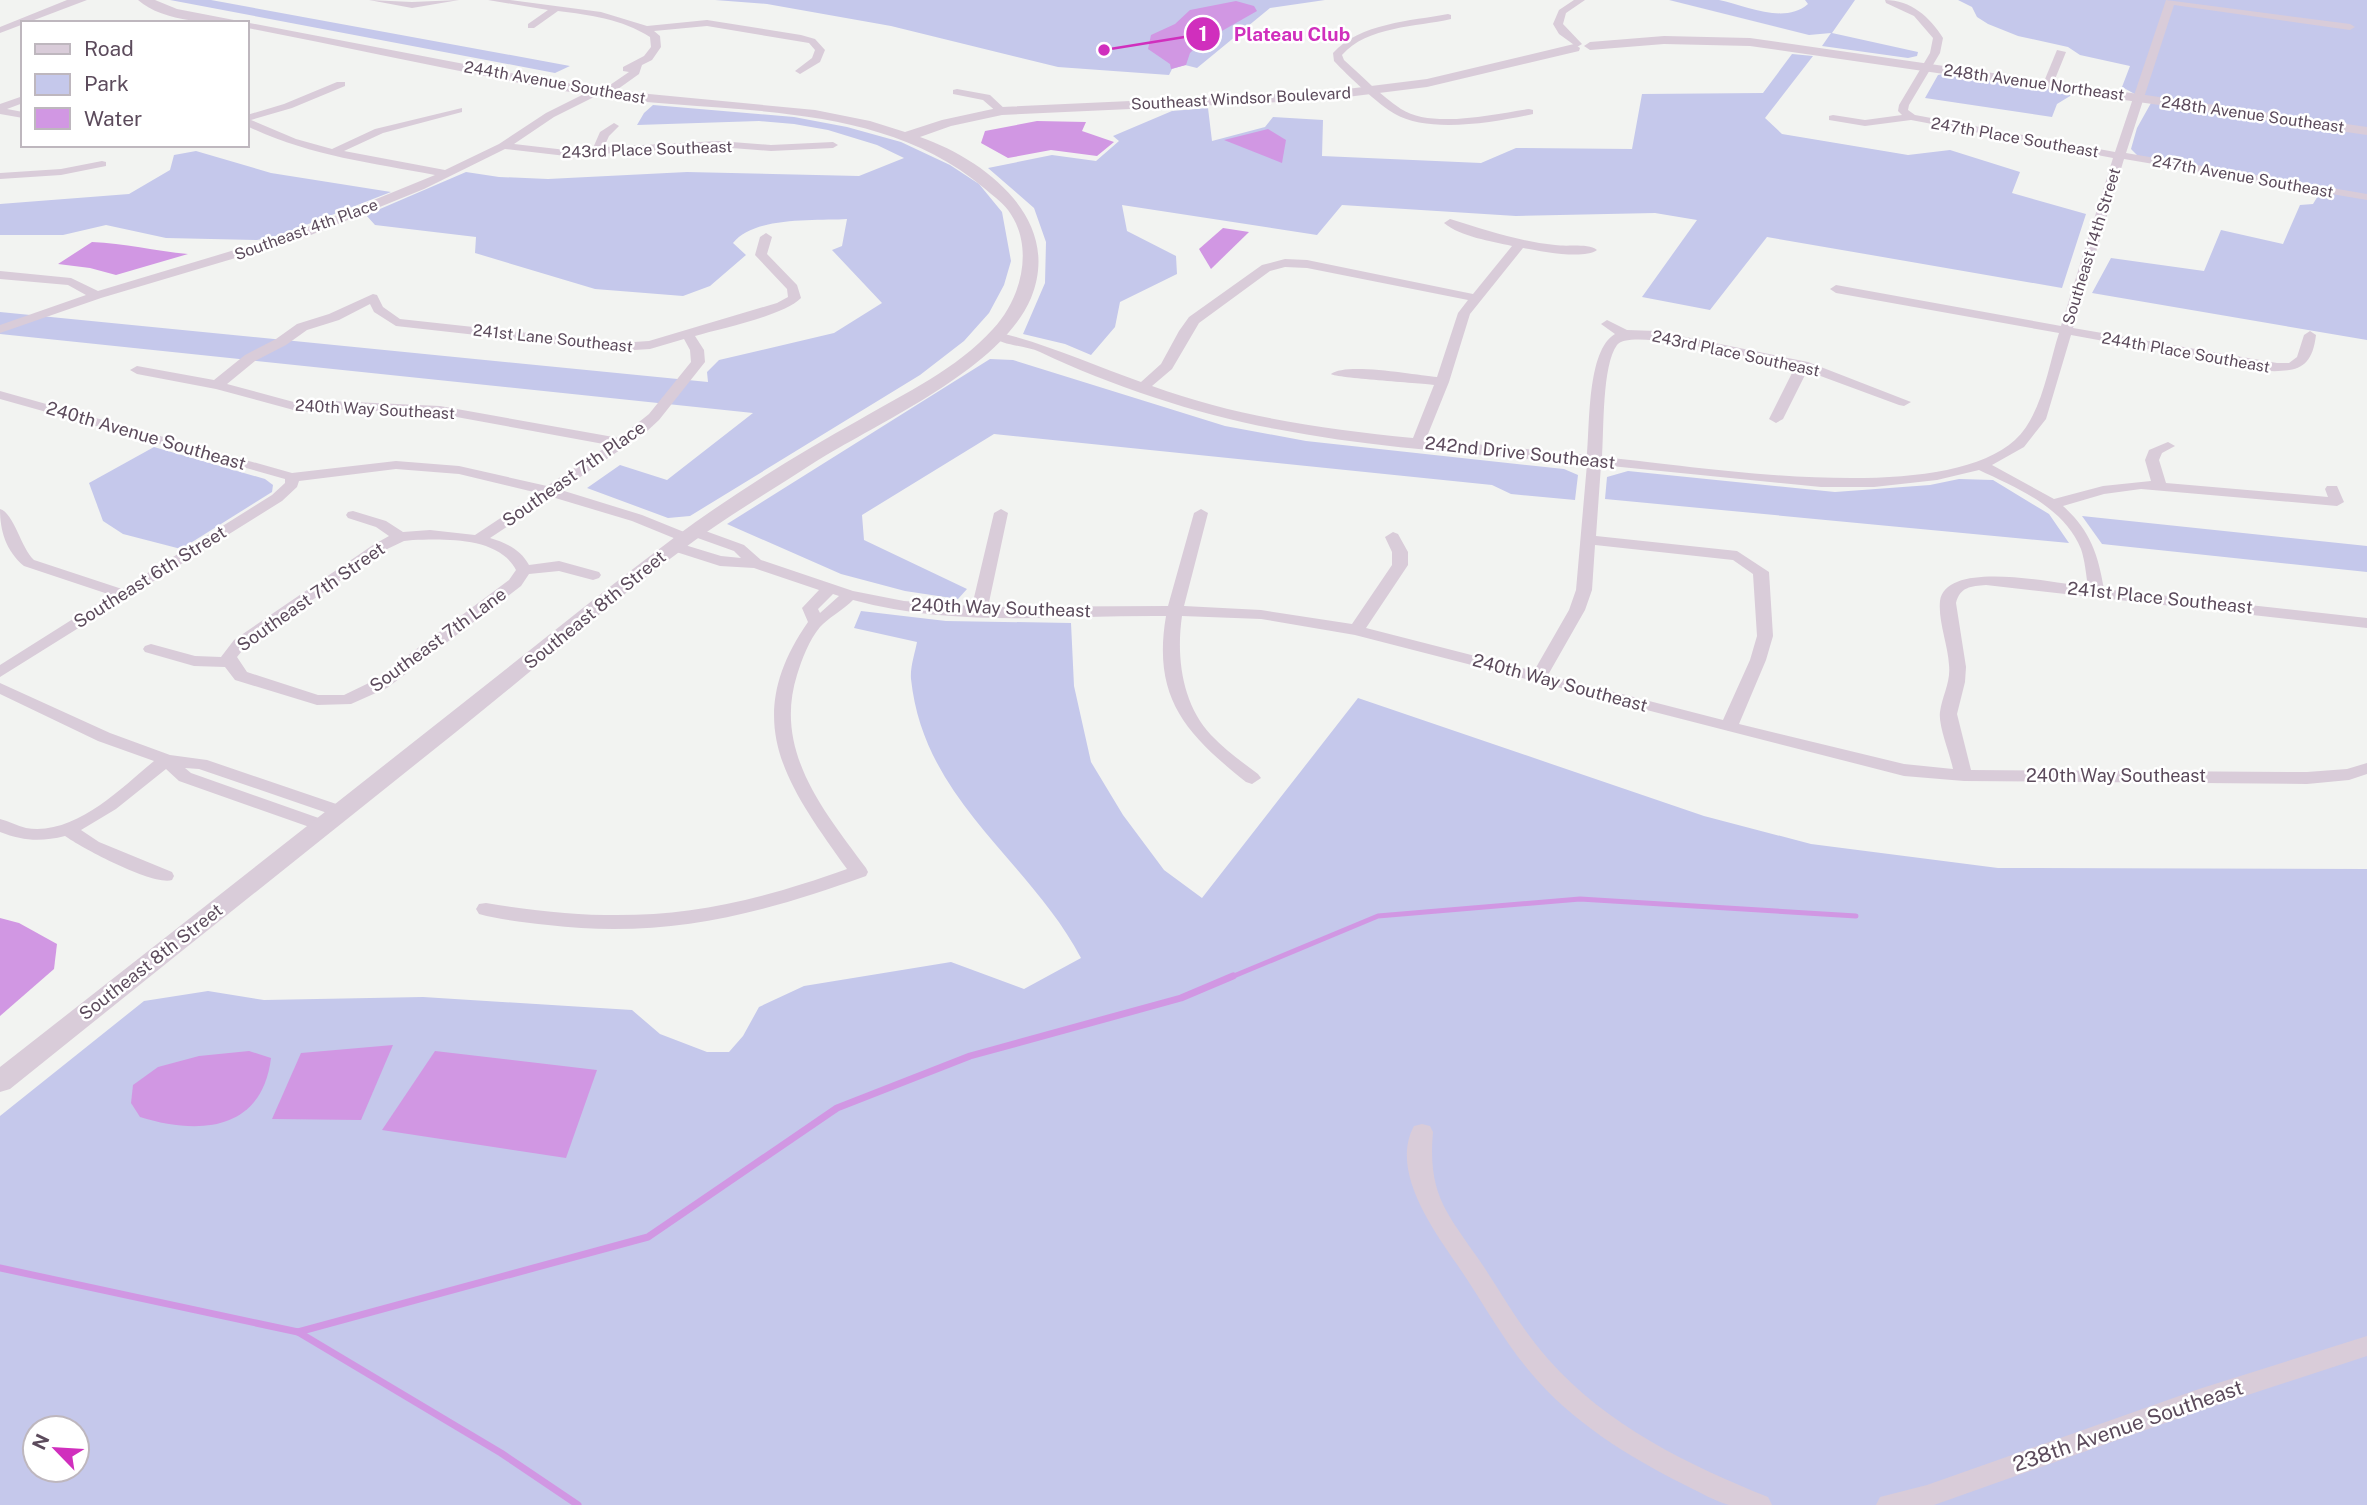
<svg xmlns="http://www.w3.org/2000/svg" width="2367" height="1505" font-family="'Public Sans',sans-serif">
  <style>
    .green { fill: #c5c8eb; fill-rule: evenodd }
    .water { fill: #d197e3 }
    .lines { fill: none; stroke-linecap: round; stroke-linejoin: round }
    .stream-far1 { stroke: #d197e3; stroke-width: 5 }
    .stream { stroke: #d197e3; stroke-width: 7 }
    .minor { fill: #d9ccd9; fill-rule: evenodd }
    .tertiary { fill: #d9ccd9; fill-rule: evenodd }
    .labels { text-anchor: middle; stroke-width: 5; stroke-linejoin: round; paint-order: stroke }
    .far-street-label { font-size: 16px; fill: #5c4b5c; stroke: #fff }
    .street-label { font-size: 18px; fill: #5c4b5c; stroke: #fff }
    .near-street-label { font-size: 21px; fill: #5c4b5c; stroke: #fff }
    .leader { fill: none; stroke: #d02fbd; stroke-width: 2.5 }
    .callout-dot { fill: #d02fbd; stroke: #fff; stroke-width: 2.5 }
    .mark-label { font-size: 21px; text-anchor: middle; font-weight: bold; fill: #fff }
    .callout-label { font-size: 19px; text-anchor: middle; font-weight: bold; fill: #d02fbd; stroke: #fff; stroke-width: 5; stroke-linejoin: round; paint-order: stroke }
  </style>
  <rect width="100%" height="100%" fill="#f2f3f1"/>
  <g class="green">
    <path d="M170 0H211L570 66 555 73Z"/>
    <path d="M715 0H1325L1270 8 1197 68 1185 65 1172 69 1169 75 1058 67 891 26 767 4Z"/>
    <path d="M1669 0C1685 0 1704 0 1719 0 1745 5 1784 25 1808 4L1805 0H1855L1832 33 1918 52 1917 56 1908 58 1822 46 1831 33 1809 35Z"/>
    <path d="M1958 0H2367V340L2092 293 2111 258 2204 271 2221 230 2283 244 2300 205 2313 204 2324 186 2138 156 2131 149 2137 128 2151 103 2122 87 2130 66 2080 55 2068 47 2018 36 1988 24 1977 17 1972 7Z"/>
    <path d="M1792 54 1813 56 1765 118 1782 134 1908 155 1950 150 2020 172 2012 193 2086 214 2062 288 1767 237 1710 310 1642 297 1697 220 1655 213 1516 216 1342 205 1317 235 1122 205 1127 231 1176 256 1177 274 1120 302 1115 327 1091 355 1065 344 1023 334 1045 283 1046 242 1034 208 988 168 1052 155 1096 161 1119 141 1113 136 1172 111 1208 108 1212 141 1265 127 1273 117 1323 120 1322 156 1481 163 1516 148 1632 149 1642 94 1763 93Z"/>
    <path d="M1943 74 2075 93 2057 104 2052 117 1925 98 1938 75Z"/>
    <path d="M653 105 794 117 847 127 901 142 950 165 979 184 1002 212 1011 261 1004 285 989 313 964 341 920 375 690 516 668 518 587 488 620 465 667 480 753 413 0 334V312L708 382 707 372 719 360 834 333 882 303 832 250 842 246 847 219C815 221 754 216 733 243L746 255 710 286 683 296 595 289 475 253 476 237 375 225 366 215 466 172 499 177 548 179 687 172 859 176 904 158 877 145 828 130 794 124 759 121 637 125 644 113Z"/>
    <path d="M196 151 271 173 391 192 280 235 257 240 166 238 106 225 63 235H0V204L129 194 170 170 174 155Z"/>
    <path d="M990 359 1013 360 1225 426 1306 441 1564 469 1578 475 1575 500 1511 494 1492 485 994 434 862 515 864 540 967 589 958 599 905 591 841 574 727 524Z"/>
    <path d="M154 447 265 479 273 485 272 492 181 549 123 534 103 521 89 483Z"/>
    <path d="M1628 471 1835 492 1930 485 1959 479 1993 480 2049 514 2069 543 1605 499 1607 477Z"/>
    <path d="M2082 516 2367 546V572L2102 544Z"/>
    <path d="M861 611 946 621 1071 623 1074 686 1091 762 1123 815 1164 870 1202 898 1358 698 1704 816 1811 844 1998 868 2367 869V1505H0V1116L144 1001 208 991 264 1000 423 997 632 1010 660 1034 707 1052H729L743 1036 759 1007 804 986 951 962 1024 989 1081 958C1029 859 924 802 911 679 910 667 915 653 917 642L854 628ZM35 1428H77V1470H35Z"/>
  </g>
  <g class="water">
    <path d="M1236 1 1254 6 1257 11 1199 44 1190 53 1186 65 1171 69 1170 64 1148 49 1151 35 1175 24 1190 10Z"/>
    <path d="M1037 121 1086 122 1082 131 1114 142 1097 156 1051 150 1008 158 981 143 985 131Z"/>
    <path d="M1268 129 1286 140 1282 163 1224 140Z"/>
    <path d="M1223 228 1249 232 1211 269 1199 249Z"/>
    <path d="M92 242C124 243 155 251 188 254L116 275 90 268 58 264Z"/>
    <path d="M0 918 19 923 57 944 54 969 0 1016Z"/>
    <path d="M393 1045 361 1120 272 1119 301 1053Z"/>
    <path d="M249 1051 271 1058C262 1132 198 1135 140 1117L131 1103 133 1085 158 1067 199 1056Z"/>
    <path d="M435 1051 597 1070 566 1158 382 1130Z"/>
  </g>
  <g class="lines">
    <path class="stream-far1" d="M1229 978 1378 916 1580 899 1856 916"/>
    <g class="stream">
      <path d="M0 1268 298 1332 648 1237 837 1108 970 1056 1181 998 1233 976"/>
      <path d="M298 1332 501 1453 578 1505"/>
    </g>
    <g class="minor">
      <path d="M67 0H87L0 33V27Z"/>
      <path d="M369 0 412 2 459 0 412 8Z"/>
      <path d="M488 0H510L601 12 647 26 707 20 801 35 815 39 825 50 820 62 800 74 795 71 812 58 815 50 809 43 707 26 654 31 660 36 661 47 652 60 642 65 639 74 618 89 600 94 554 117 514 144 566 150 593 148 600 132 614 123 619 126 609 136 604 147 719 141 771 145 833 142 838 145 833 148 771 151 719 147 566 156 505 149 424 189 306 237 101 298 0 333V325L86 295 68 285 0 279V271L71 278 98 291 298 231 435 175C371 163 306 155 247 126V115L284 104 337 82H345V86L292 108 251 120 296 139 332 149 375 129 462 108V112L383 133 344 151 445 170 499 144 546 113 592 90 610 85 629 72 623 71V67L644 56 651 47 650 37C622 19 590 15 558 11L534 28H528V24L548 10Z"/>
      <path d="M1574 0H1585L1566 13 1563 24 1582 44 1577 47 1559 34 1553 24 1559 10Z"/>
      <path d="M1885 0C1911 0 1930 17 1943 38L1940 53 1909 105 1908 110 1915 115 2115 152 2166 0 2350 24 2355 27 2350 30 2174 5 2126 153 2367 194V200L2124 159 2073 328 2277 363H2289L2297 357 2304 335 2310 331 2316 335C2312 368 2298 372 2267 371L2071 335 2046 419 2024 447 1992 465 2054 499 2103 486 2151 481 2145 460 2149 450 2168 442 2175 446 2162 453 2159 460 2166 483 2328 497 2325 489 2327 486H2337L2344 502 2337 506 2141 489 2104 494 2063 506C2090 530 2098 554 2104 589L2367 618V628L1986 585C1971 586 1960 587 1956 603L1966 667 1965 682 1957 714 1971 770 2307 772 2347 769 2367 763V774L2349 780 2307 784 1964 781 1904 776 1355 635 1261 619 1182 616C1176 657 1182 704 1211 735 1225 750 1242 762 1258 774L1261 778 1252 784 1246 782C1186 734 1152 698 1166 616 1063 615 954 628 853 600 844 609 827 619 820 627 809 640 802 659 797 675 773 751 824 811 866 868L868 872 866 876C758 915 663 939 548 925 525 922 501 920 479 914L476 909 479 904 486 903C627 926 713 917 847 869 787 785 739 721 808 622L802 608 819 590 754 568 720 566 670 550 667 547 670 544 675 542 721 556 741 558 734 551 692 536 691 541H681L632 521 552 497 490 538C507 543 521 550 529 565L559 561 599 572 601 575 599 578 593 580 559 571 529 574 521 586 387 688 351 704 317 705 235 680 225 667 194 666 145 652 143 649 145 646 151 644 195 656 221 657 234 640 373 545 389 536 376 527 348 518 346 515 348 512 353 511 386 521 403 532 430 530 475 535 538 493 459 474 396 469 299 481 297 487 282 501 0 677V665L111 595 24 566C6 551 0 531 0 509 14 513 21 548 34 560L122 589 272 495 285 483V479L0 399V391L292 473 396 461 459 466 547 486 609 445 440 414 332 409 301 412 216 389 137 374 130 370 137 366 214 380 245 355 276 339 297 324 329 314 373 294 377 295 383 307 400 319 619 343 649 341 777 303 788 297 787 289 755 255 760 237 766 233 772 237 767 254 797 285 801 298C783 316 722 328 695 336L704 350 705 362 659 420 645 433 561 490 642 515 689 534 690 529H700L744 545 761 560 853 591 904 601 972 606 994 513 1001 509 1008 513 988 607 1168 606 1194 513 1201 509 1208 513 1184 606 1261 610 1352 624 1392 565V552L1385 537 1393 532 1398 534 1408 552V565L1366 628 1534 671 1569 610 1576 590 1587 464C1483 454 1378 449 1276 429 1199 415 1111 386 1040 352 1025 345 1002 346 991 336L997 332C1047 344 1093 365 1141 382L1161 364 1179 331 1189 317 1262 265 1285 259 1307 260 1473 294 1512 246C1491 241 1461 237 1444 223L1450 219C1486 230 1518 241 1555 245 1567 247 1588 243 1597 250 1583 260 1541 251 1523 248L1470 314 1449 382 1426 439 1587 455C1590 425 1587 350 1615 334L1601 324 1607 320 1627 330 1656 331 1808 362 1911 402 1904 406 1899 405 1807 371 1783 419 1776 423 1769 419 1795 367C1768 362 1630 326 1617 345 1602 365 1604 430 1602 457 1698 466 1940 508 2015 440 2042 415 2048 367 2059 333L1836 293 1830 289 1836 285 2061 326 2113 158 1911 120 1865 126 1829 120V116L1833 115 1865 120 1902 115 1898 111 1899 105 1930 53 1933 38 1914 16 1886 3ZM1285 267 1307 268 1468 300 1458 313 1437 377C1415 375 1346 362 1331 374 1336 378 1419 383 1434 385L1413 438C1323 429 1237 417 1152 386L1172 369 1199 323 1270 271ZM370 304 374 312 396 326 619 351 650 349 684 339 690 350 691 362 649 414 619 438 440 406 332 401 301 404 227 384 255 361 286 345 307 330 339 320ZM1601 465 1821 487H1874L1937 480 1979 470C2017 488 2064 507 2081 549 2085 561 2086 574 2088 587 2059 584 1946 558 1940 601 1938 621 1948 645 1949 665 1951 682 1942 696 1940 712 1938 725 1950 754 1953 769L1904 764 1739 724 1766 660 1773 636 1769 572 1737 551 1596 536ZM413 540C446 539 499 537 516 570L509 580 375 680 344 695H318L247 672 237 657 246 646 383 551 404 541ZM1595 545 1733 560 1753 574 1757 636 1750 660 1723 720 1548 675 1585 610 1592 590ZM833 594 839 596 820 613 818 609Z"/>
      <path d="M1448 14 1451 15V19C1417 27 1367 26 1342 55L1344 60C1362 76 1381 96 1401 109 1432 129 1494 114 1529 109L1533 110V114C1496 122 1429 134 1395 114 1379 105 1347 75 1334 61L1333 53C1360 23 1411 21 1448 14Z"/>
      <path d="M2057 50 2066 52 2053 84 2044 86 2043 84Z"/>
      <path d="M957 89 990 95 1007 111 998 113 983 100 953 94V90Z"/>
      <path d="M23 96V103L7 109 23 112V118L0 114V104Z"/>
      <path d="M102 161 106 162V166L61 175 0 179V173L61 169Z"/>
      <path d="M0 683 110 733 170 755 207 760 348 808 351 812 342 818 336 816 199 769 185 768 191 773 330 822 333 826 324 832 318 830 179 781 166 769 116 809 81 830 99 842 172 872 174 876 172 880C153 886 82 848 65 836 41 842 23 841 0 832V819C9 821 17 826 26 828 75 836 120 789 154 761L98 741 0 694Z"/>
      <path d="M1422 1124 1430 1126 1433 1132C1427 1198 1450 1216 1484 1267 1504 1298 1523 1331 1548 1359 1606 1425 1688 1465 1768 1497L1772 1505C1759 1505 1742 1505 1729 1505 1715 1501 1699 1492 1685 1485 1629 1457 1572 1422 1531 1373 1502 1339 1481 1299 1456 1263 1432 1228 1390 1170 1414 1126Z"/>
      <path d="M2367 1336V1356L2199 1411 1934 1505H1876L1880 1497 1927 1485 2199 1389Z"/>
    </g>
    <g class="tertiary">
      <path d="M138 0H155L177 9 553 81 649 94 815 110 870 121 905 132 942 120 1002 107 1323 92 1427 79 1574 44 1580 48 1579 51 1427 87 1323 100 1002 115 951 126 920 137C986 160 1063 220 1031 298 1001 369 879 422 815 462 775 488 733 513 694 541 612 601 535 669 456 732 307 851 158 970 10 1089L0 1092V1067C151 949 302 830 453 711 527 653 600 593 675 537 733 494 796 455 859 420 905 393 957 369 993 329 1022 298 1035 246 1008 210 1001 201 992 195 984 188 876 96 719 116 588 95 474 76 361 50 247 28V23C214 23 164 23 138 0Z"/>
      <path d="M1664 36 1750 38 2367 127V135L1750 46 1664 44 1590 50 1584 46 1590 42Z"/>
    </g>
  </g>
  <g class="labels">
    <g class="far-street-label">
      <text transform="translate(555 82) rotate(10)" y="6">244th Avenue Southeast</text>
      <text transform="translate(2034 82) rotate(8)" y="6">248th Avenue Northeast</text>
      <text transform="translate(1241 98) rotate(-3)" y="6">Southeast Windsor Boulevard</text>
      <text transform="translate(2253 114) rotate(8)" y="6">248th Avenue Southeast</text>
      <text transform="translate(2015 137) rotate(10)" y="6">247th Place Southeast</text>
      <text transform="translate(647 149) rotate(-2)" y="6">243rd Place Southeast</text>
      <text transform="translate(2243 176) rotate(10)" y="6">247th Avenue Southeast</text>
      <text transform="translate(306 229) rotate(-20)" y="6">Southeast 4th Place</text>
      <text transform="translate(2091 246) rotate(-73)" y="6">Southeast 14th Street</text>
      <text transform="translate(553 338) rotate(6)" y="6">241st Lane Southeast</text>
      <text transform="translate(2186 352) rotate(10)" y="6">244th Place Southeast</text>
      <text transform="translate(1736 353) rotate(12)" y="6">243rd Place Southeast</text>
      <text transform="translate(375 409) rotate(3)" y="6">240th Way Southeast</text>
    </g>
    <g class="street-label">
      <text transform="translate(146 436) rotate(16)" y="6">240th Avenue Southeast</text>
      <text transform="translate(1520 453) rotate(6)" y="6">242nd Drive Southeast</text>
      <text transform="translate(574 474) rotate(-35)" y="6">Southeast 7th Place</text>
      <text transform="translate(150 577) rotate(-32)" y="6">Southeast 6th Street</text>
      <text transform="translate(311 597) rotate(-35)" y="6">Southeast 7th Street</text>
      <text transform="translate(2160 598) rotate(6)" y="6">241st Place Southeast</text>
      <text transform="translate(1001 608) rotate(2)" y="6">240th Way Southeast</text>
      <text transform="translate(595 610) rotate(-39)" y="6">Southeast 8th Street</text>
      <text transform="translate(438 640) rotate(-36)" y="6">Southeast 7th Lane</text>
      <text transform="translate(1560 683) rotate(15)" y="6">240th Way Southeast</text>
      <text x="2116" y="782">240th Way Southeast</text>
      <text transform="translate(151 962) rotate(-38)" y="6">Southeast 8th Street</text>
    </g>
    <g class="near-street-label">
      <text transform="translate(2128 1426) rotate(-19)" y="7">238th Avenue Southeast</text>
    </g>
  </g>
  <path class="leader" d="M1104 50L1203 34"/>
  <g class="callout-dot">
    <circle cx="1104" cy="50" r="7"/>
    <circle cx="1203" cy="34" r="18"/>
  </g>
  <g class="mark-label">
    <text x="1203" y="41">1</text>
  </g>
  <g class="callout-label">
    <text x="1292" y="41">Plateau Club</text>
  </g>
  <rect x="21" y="21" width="228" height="126" fill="#ffffff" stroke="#beb7be" stroke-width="2"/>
  <rect x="35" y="44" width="35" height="10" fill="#d9ccd9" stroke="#beb7be" stroke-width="2"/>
  <text x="84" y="56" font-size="21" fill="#5c4b5c">Road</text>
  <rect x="35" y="74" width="35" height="21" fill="#c5c8eb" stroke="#beb7be" stroke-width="2"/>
  <text x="84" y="91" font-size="21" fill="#5c4b5c">Park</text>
  <rect x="35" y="108" width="35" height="21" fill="#d197e3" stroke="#beb7be" stroke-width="2"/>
  <text x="84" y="126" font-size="21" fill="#5c4b5c">Water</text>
  <g transform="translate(56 1449) rotate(295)"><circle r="33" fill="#ffffff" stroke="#beb7be" stroke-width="2"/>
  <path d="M0-5L12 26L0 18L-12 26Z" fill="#d02fbd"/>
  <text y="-10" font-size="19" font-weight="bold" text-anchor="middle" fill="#5c4b5c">N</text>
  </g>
</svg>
